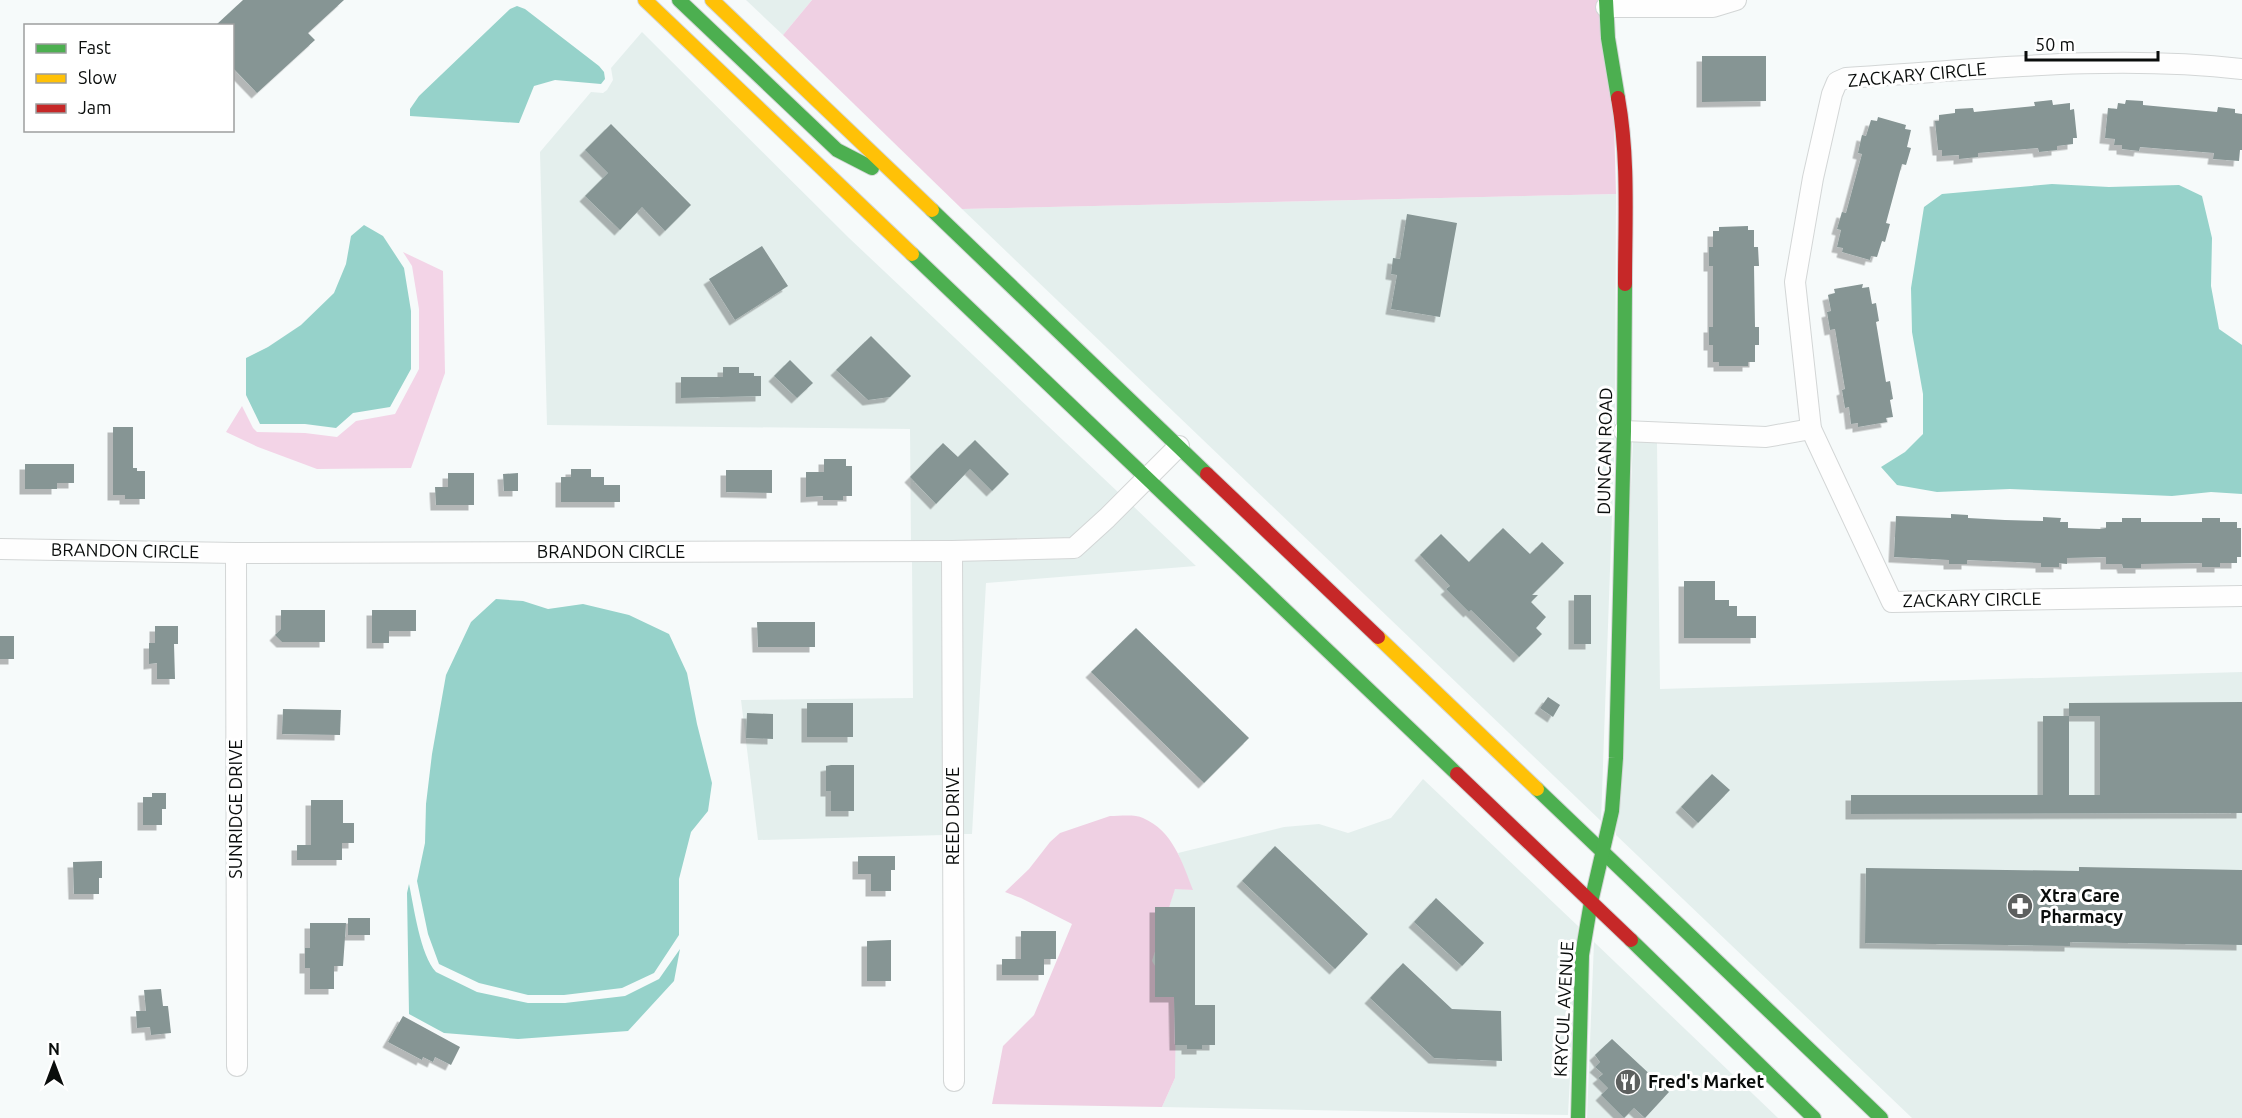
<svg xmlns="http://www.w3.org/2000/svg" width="2242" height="1118" font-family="Ubuntu,sans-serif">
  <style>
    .built { fill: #e4efed }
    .green { fill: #f3d4e7 }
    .forest { fill: #efd0e3 }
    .water { fill: #96d2ca }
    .building { fill: #869594; fill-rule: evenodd; filter: url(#shadow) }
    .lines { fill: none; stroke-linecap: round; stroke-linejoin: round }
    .street-casing { stroke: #d3d6d6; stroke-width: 22 }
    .fast-casing { stroke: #d3d6d6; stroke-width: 16 }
    .slow-casing { stroke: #d3d6d6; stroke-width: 16 }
    .jam-casing { stroke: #d3d6d6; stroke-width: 16 }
    .street { stroke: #fefefe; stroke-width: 20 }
    .fast { stroke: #4caf50; stroke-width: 14 }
    .slow { stroke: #ffc107; stroke-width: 14 }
    .jam { stroke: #c62828; stroke-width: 14 }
    .labels { text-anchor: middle; stroke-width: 6; stroke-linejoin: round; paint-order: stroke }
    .street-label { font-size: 18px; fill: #0a0d0c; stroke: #fff }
    .poi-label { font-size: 18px; font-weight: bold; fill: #0a0d0c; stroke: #fff; text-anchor: start }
  </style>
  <defs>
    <filter id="shadow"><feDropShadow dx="-5.5" dy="5.5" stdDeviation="0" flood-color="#0004"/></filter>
  </defs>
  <rect width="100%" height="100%" fill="#f6fafa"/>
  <g class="built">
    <path d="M746 0H812L783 35Z"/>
    <path d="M642 32 849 238 1119 493 1071 538 911 541 910 429 547 425 540 152 591 92 603 93 607 90 613 80 611 68Z"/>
    <path d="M1616 194 1615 431 1601 821 962 209Z"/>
    <path d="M1633 441 1657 443 1660 689 2242 672V1118H1912L1616 835Z"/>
    <path d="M1133 506 1196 566 986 583 972 834H962L961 561 1074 558 1079 556 1113 527Z"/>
    <path d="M912 561H943L944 835 758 840 741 700 913 698Z"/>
    <path d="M1423 779 1578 926 1568 1115 1162 1107 1175 1078 1152 961 1175 888 1192 890 1178 853 1284 827 1319 824 1348 833 1391 818Z"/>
    <path d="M1594 942 1778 1118H1587Z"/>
  </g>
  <path class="green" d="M403 252 443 271 445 373 411 468 317 469 258 447 226 432 242 406 253 428 257 432 305 433 337 437 356 421 395 414 419 369V309L412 266Z"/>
  <g class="forest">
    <path d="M812 0H1597L1614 121 1616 194 962 209 783 35Z"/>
    <path d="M1110 816C1120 816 1135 814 1143 818 1173 831 1182 862 1193 890L1175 889 1152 961 1176 1000 1175 1078 1162 1107 992 1104 1003 1046 1034 1015 1072 924 1021 898 1005 892 1029 869 1050 842 1060 833Z"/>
  </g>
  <g class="water">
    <path d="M517 6 525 9 599 66 604 72 605 79 601 84 555 80 534 86 519 123 410 116V109L419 96 510 9Z"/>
    <path d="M2052 184 2109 187 2179 185 2202 196 2212 238 2211 286 2219 329 2242 345V494L2211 492 2172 496 2010 489 1937 492 1897 485 1881 467 1905 452 1923 434V394L1912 332 1911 288 1924 207 1942 194Z"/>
    <path d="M364 225 383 236 404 268 411 311V369L390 407 353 413 336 428 305 424H260L246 395V358L268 347 301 325 334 293 346 264 351 236Z"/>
    <path d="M496 599 523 601 548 609 583 604 629 615 669 634 687 673 697 724 712 783 708 811 691 832 679 879V935L654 973 622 988 564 995H528L479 983 439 964 428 934 417 881 425 843 426 804 432 754 446 675 471 622Z"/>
    <path d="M409 884C414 907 420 955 436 972L477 992 528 1003H565L625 996 659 979 680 949 674 981 628 1031 518 1039 444 1033 409 1014 407 893Z"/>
  </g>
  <g class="building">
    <path d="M243 0H344L308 33 315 40 257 93 232 67V26H215Z"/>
    <path d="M1702 56H1766V101L1702 102Z"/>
    <path d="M2052 100 2053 105 2070 103V110L2074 109 2077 138H2073V144L2057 146V150L2039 152 2038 148 1978 153V157L1959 159V155L1942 156V150H1938L1935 121H1939V115L1955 113V109L1973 108 1974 112 2035 106 2034 102Z"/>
    <path d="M2126 100 2143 101V105L2217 112 2218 107 2235 109V113L2242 114V150H2240L2239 161 2213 159 2214 153 2140 147 2139 151 2122 149V145H2114L2115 139 2105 138 2108 108 2117 109 2118 103 2125 104Z"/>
    <path d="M1878 117 1906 125 1905 129 1911 130 1907 147 1911 148 1906 165 1902 164 1886 223 1890 224 1885 242 1882 241 1877 257 1871 256 1870 260 1842 252 1843 248 1837 247 1841 230 1837 229 1842 212 1846 213 1862 154 1858 153 1862 135 1866 136 1871 120 1877 121Z"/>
    <path d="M611 124 691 205 665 231 642 207 620 230 585 196 608 173 585 150Z"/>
    <path d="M1407 214 1457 223 1440 317 1391 309 1397 275 1391 274 1393 258 1400 259Z"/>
    <path d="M1748 226V230H1754V247H1758L1759 266H1754L1755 327H1759V345H1755V362H1748V366H1719V362H1713V345H1709V327H1713V266H1709V247H1713V231H1719V227Z"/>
    <path d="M762 246 788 286 735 320 709 279Z"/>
    <path d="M1863 284 1862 288 1869 287 1872 304 1876 303 1879 321 1876 322 1886 382 1890 381 1893 399 1890 400 1893 417 1886 418 1887 422 1858 427V423L1851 424 1849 407 1845 408 1842 390 1845 389 1835 329 1830 330 1827 312 1831 311 1828 295 1835 293 1834 289Z"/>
    <path d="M871 336 911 376 890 397 868 400 836 370Z"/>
    <path d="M790 360 813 383 797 398 774 376Z"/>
    <path d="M723 367H739V373H754V376H761V396L681 398V377H723Z"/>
    <path d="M113 427H133V468H137V471H145V499H125V495H113Z"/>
    <path d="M975 440 1009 474 992 491 970 469 936 504 910 477 943 443 958 457Z"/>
    <path d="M824 459H846V466H852V496H843V500H823V496L806 497V472H824Z"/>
    <path d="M25 464H74V483H57V489H25Z"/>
    <path d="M571 469H591V477H604V485H620V502H561V477H571Z"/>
    <path d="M726 470H772V493L726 492Z"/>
    <path d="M448 473H474V505H436L435 487H448Z"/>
    <path d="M518 473V491H504L503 474Z"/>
    <path d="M1951 514 1968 515V518L2005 520 2043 521V517L2061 518 2060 522H2068V528L2101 529 2106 528V522H2122V518H2141V522H2202V518H2220V522H2237V528H2241V557H2237V563H2220V567H2202V563L2141 564V568H2123L2122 564H2106V557L2067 558V564L2059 563V567H2041V563L1967 560V564H1949V560L1894 557 1896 516 1951 518Z"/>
    <path d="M1503 528 1530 554 1542 542 1564 563 1532 595H1538L1531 602 1546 617 1536 628 1542 634 1519 657 1471 610 1469 612 1446 589 1450 586 1420 555 1441 534 1469 562Z"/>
    <path d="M1684 581H1715V600H1729V606H1737V616H1756V638H1684Z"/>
    <rect x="1574" y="595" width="17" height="49"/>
    <path d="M281 610H325V642H282L275 635 281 629Z"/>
    <path d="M372 610H416V631H389V643H372Z"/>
    <path d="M757 622H815V647H758Z"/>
    <path d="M155 626H178V644H174L175 679H157V663L149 664V643H155Z"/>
    <path d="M1136 628 1249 738 1204 783 1091 672Z"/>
    <rect x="0" y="636" width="14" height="23"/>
    <path d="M1548 697 1560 705 1553 717 1540 708Z"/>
    <path d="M2242 702V813L1851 814V795H2043V716H2069V703ZM2069 716H2100V795H2069Z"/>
    <rect x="807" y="703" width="46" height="34"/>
    <path d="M283 709 341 710 340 735 282 734Z"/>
    <path d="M747 713 773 714V739L746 738Z"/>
    <path d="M831 765H854V811H831V791H826V766Z"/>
    <path d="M1712 774 1730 790 1698 823 1681 807Z"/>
    <path d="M152 793H166V809H162V825H143V797H152Z"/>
    <path d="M311 800H343V823H354V843H342V860H297V845H311Z"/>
    <path d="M1275 846 1368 934 1335 969 1242 881Z"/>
    <path d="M858 856H895V870H891V891H871V874H858Z"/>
    <path d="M102 861V878H99V894H74L73 862Z"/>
    <path d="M2079 867 2242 870V945L2070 942V946L1865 943 1866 868 2079 871Z"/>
    <path d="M1436 898 1484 943 1462 966 1414 922Z"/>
    <path d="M1155 907H1195V1005H1215V1045H1202V1049H1187V1045H1175L1174 997H1155Z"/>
    <rect x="348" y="918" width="22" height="17"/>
    <path d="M310 923H346L343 966H334V989H310V968H305V948H310Z"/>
    <path d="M1021 931H1056V959H1044V975H1002V959H1021Z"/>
    <path d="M891 940V981H867V941Z"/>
    <path d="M1403 963 1452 1009 1501 1011 1502 1061 1434 1058 1370 998Z"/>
    <path d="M161 989 163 1006H168L171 1033 151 1035 150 1027 137 1028 136 1011H146L144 990Z"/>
    <path d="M403 1016 460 1047 451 1065 435 1057 433 1062 423 1057 422 1060 388 1042Z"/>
    <path d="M1612 1039 1669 1092 1645 1118 1634 1108 1624 1118 1601 1095 1608 1088 1598 1078 1603 1074 1595 1067 1600 1062 1595 1055Z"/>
  </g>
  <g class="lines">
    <g class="street-casing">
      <g id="street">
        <path d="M1606 7H1713L1736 0"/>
        <path d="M2242 69C2110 54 1977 70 1846 78L1837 82 1832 94 1813 178 1795 282 1811 429 1892 602 2242 596"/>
        <path d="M1624 431 1766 437 1811 429"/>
        <path d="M0 549 236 553 952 551 1074 548 1107 518 1179 446"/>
        <path d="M952 551 954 1081"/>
        <path d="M236 553 237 1066"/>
      </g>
    </g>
    <g class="fast-casing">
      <g id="fast">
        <path d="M679 0 837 150 872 168"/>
        <path d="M1606 0 1608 38 1618 98"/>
        <path d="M932 210 1207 474"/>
        <path d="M912 254 1457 774"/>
        <path d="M1537 789 1881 1118"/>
        <path d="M1631 940 1814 1118"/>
        <path d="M1578 1118 1582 955 1591 902 1612 811 1616 758 1624 431 1625 284"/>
      </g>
    </g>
    <g class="slow-casing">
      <g id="slow">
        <path d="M645 0 912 254"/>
        <path d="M712 0 932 210"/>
        <path d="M1378 637 1537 789"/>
      </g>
    </g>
    <g class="jam-casing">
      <g id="jam">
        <path d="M1618 98C1629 159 1625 222 1625 284"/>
        <path d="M1207 474 1378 637"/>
        <path d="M1457 774 1631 940"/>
      </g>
    </g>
    <use href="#street" class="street"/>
    <use href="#fast" class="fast"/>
    <use href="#slow" class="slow"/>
    <use href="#jam" class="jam"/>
  </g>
  <defs>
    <g id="pharmacy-disc" transform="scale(1.35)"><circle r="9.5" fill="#5d605f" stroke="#fff"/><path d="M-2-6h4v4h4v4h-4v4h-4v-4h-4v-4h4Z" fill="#fff"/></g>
    <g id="restaurant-disc" transform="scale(1.35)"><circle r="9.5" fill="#5d605f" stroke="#fff"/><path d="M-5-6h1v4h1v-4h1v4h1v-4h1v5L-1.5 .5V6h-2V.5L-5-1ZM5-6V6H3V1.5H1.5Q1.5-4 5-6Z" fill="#fff"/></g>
  </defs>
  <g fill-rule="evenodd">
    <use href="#pharmacy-disc" x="2020" y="906"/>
    <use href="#restaurant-disc" x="1628" y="1082"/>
  </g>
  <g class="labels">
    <g class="street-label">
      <text transform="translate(1917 75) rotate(-5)" y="6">ZACKARY CIRCLE</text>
      <text transform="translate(1605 451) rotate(-89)" y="6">DUNCAN ROAD</text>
      <text transform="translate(125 551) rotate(1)" y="6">BRANDON CIRCLE</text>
      <text x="611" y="558">BRANDON CIRCLE</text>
      <text transform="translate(1972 600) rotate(-1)" y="6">ZACKARY CIRCLE</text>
      <text transform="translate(236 809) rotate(-90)" y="6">SUNRIDGE DRIVE</text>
      <text transform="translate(953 816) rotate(-90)" y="6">REED DRIVE</text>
      <text transform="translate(1564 1009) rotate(-87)" y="6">KRYCUL AVENUE</text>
    </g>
    <g class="poi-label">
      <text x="2040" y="902">Xtra Care<tspan x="2040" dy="21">Pharmacy</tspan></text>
      <text x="1648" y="1088">Fred's Market</text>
    </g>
  </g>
  <rect x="24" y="24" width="210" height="108" fill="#ffffff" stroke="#9d9e9e" stroke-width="1.5"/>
  <rect x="36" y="44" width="30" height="9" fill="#4caf50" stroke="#9d9e9e" stroke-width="1.5"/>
  <text x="78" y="54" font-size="18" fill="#0a0d0c">Fast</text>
  <rect x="36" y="74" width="30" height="9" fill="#ffc107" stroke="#9d9e9e" stroke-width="1.5"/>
  <text x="78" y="84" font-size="18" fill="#0a0d0c">Slow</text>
  <rect x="36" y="104" width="30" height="9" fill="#c62828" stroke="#9d9e9e" stroke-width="1.5"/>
  <text x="78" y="114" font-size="18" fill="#0a0d0c">Jam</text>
  <g transform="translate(54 1064)" stroke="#ffffff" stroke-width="4.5" paint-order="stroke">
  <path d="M0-4.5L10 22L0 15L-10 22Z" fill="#0a0d0c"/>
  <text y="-9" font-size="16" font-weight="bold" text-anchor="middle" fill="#0a0d0c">N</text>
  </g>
  <path d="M2026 51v9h132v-9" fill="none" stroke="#0a0d0c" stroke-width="3"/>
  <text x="2035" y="51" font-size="18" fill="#0a0d0c" stroke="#ffffff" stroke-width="4.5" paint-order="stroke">50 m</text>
</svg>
